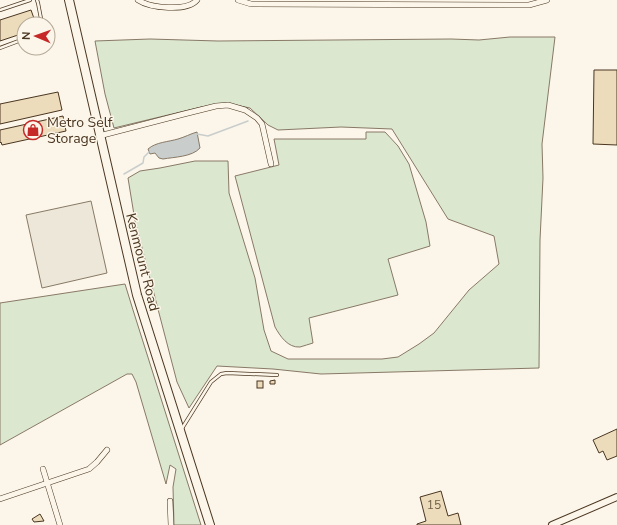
<svg xmlns="http://www.w3.org/2000/svg" width="617" height="525" font-family="'Nunito Sans',sans-serif">
  <style>
    .green { fill: #dce7d0; stroke: #887966 }
    .parking { fill: #ede7d9; stroke: #887966 }
    .water { fill: #c9cecd; stroke: #887966 }
    .lines { fill: none; stroke-linecap: round; stroke-linejoin: round }
    .stream { stroke: #c9cecd; stroke-width: 1.5 }
    .building { fill: #ecdcbc; stroke: #4a3520 }
    .service-casing { stroke: #4a3520; stroke-width: 4 }
    .minor-casing { stroke: #4a3520; stroke-width: 6 }
    .tertiary-casing { stroke: #4a3520; stroke-width: 8 }
    .primary-casing { stroke: #4a3520; stroke-width: 10 }
    .service { stroke: #fbf6e9; stroke-width: 2.5 }
    .minor { stroke: #fbf6e9; stroke-width: 5 }
    .tertiary { stroke: #fbf6e9; stroke-width: 6 }
    .primary { stroke: #fbf6e9; stroke-width: 8 }
    .labels { text-anchor: middle; stroke-width: 3; stroke-linejoin: round; paint-order: stroke }
    .number-label { font-size: 12px; fill: #725f47 }
    .poi-label { font-size: 14px; fill: #4a3520; stroke: #fbf6e9; text-anchor: start }
    .street-label { font-size: 14px; fill: #4a3520; stroke: #fbf6e9 }
  </style>
  <rect width="100%" height="100%" fill="#fbf6e9"/>
  <g class="green">
    <path d="M510 37H555L542 144 543 178 540 240 539 368 321 374 273 369 217 366 189 408 177 382 135 221 128 178 140 171 160 168 195 161H228L229 193 255 278 264 330 271 351 288 359H382L398 357 419 344 434 333 469 290 499 264 494 236 448 219 392 129 341 127 278 130 268 125 250 108 226 103 201 107 114 128 105 94 95 41 150 39 218 41 451 39 479 40Z"/>
    <path d="M366 132H385L398 146 409 164 426 222 430 246 388 259 398 295 309 318 313 343C309 344 304 346 300 347 288 348 280 336 275 327L235 176 279 165 274 139H366Z"/>
    <path d="M125 284 133 310 201 525H174L173 487 176 469 170 465 166 484 136 382 132 374H127L0 445V303Z"/>
  </g>
  <path class="parking" d="M91 201 107 273 42 288 26 215Z"/>
  <path class="water" d="M197 132 200 148C192 157 174 157 163 159L159 158 155 153 150 154 148 149C156 142 168 142 178 139 185 137 190 134 197 132Z"/>
  <g class="lines">
    <g class="stream">
      <path d="M197 134 208 136 248 121"/>
      <path d="M124 174 143 163 144 157 149 152"/>
    </g>
  </g>
  <g class="building">
    <path d="M31 10 36 24H24V33L0 41V20Z"/>
    <path d="M594 70H617V145L593 144Z"/>
    <path d="M58 92 62 110 0 124V104Z"/>
    <path d="M63 116 66 131 2 145 1 142 0 143V130Z"/>
    <path d="M275 380V384H270V381Z"/>
    <rect x="257" y="381" width="6" height="7"/>
    <path d="M617 429V456L607 460 603 451 599 453 593 440Z"/>
    <path d="M441 491 448 516 458 513 461 525H417V524L426 521 420 497Z"/>
    <path d="M40 514 44 521 34 522 32 519Z"/>
  </g>
  <g class="lines">
    <g class="service-casing">
      <g id="service">
        <path d="M37 0 38 3 42 24"/>
        <path d="M0 10 30 0"/>
        <path d="M0 48 24 39"/>
        <path d="M181 430 211 382 221 374 227 373 277 375"/>
      </g>
    </g>
    <g class="minor-casing">
      <g id="minor">
        <path d="M138 0C150 8 187 12 197 0"/>
        <path d="M238 0 251 4 529 5 547 0"/>
        <path d="M99 136 184 114 216 106 228 105 245 110 257 118 262 124 271 164"/>
        <path d="M43 469 60 525"/>
        <path d="M0 499 89 469 97 462 107 450"/>
        <path d="M170 501 171 525"/>
      </g>
    </g>
    <g class="tertiary-casing">
      <path id="tertiary" d="M552 525 617 497"/>
    </g>
    <g class="primary-casing">
      <path id="primary" d="M69 0 137 295 210 525"/>
    </g>
    <use href="#service" class="service"/>
    <use href="#minor" class="minor"/>
    <use href="#tertiary" class="tertiary"/>
    <use href="#primary" class="primary"/>
  </g>
  <defs>
    <g id="shop-ring" transform="scale(1)"><circle r="9.5" fill="#fbf6e9" stroke="#c62828" stroke-width="1.5"/><path d="M-5-2.5h2.3a2.7 3.5 0 0 1 5.4 0H5L5.5 6h-11ZM-1.5-2.5h3a1.5 2.3 0 0 0-3 0Z" fill="#c62828"/></g>
  </defs>
  <g fill-rule="evenodd">
    <use href="#shop-ring" x="33" y="130"/>
  </g>
  <g class="labels">
    <g class="number-label">
      <text x="434" y="509">15</text>
    </g>
    <g class="poi-label">
      <text x="47" y="127">Metro Self<tspan x="47" dy="16">Storage</tspan></text>
    </g>
    <g class="street-label">
      <text transform="translate(143 262) rotate(76)" y="5">Kenmount Road</text>
    </g>
  </g>
  <g transform="translate(36 36) rotate(272)"><circle r="19" fill="#fbf6e9" stroke="#b4a999"/>
  <path d="M0-3L7 15L0 10L-7 15Z" fill="#c62828"/>
  <text y="-6" font-size="11" font-weight="bold" text-anchor="middle" fill="#4a3520">N</text>
  </g>
</svg>
